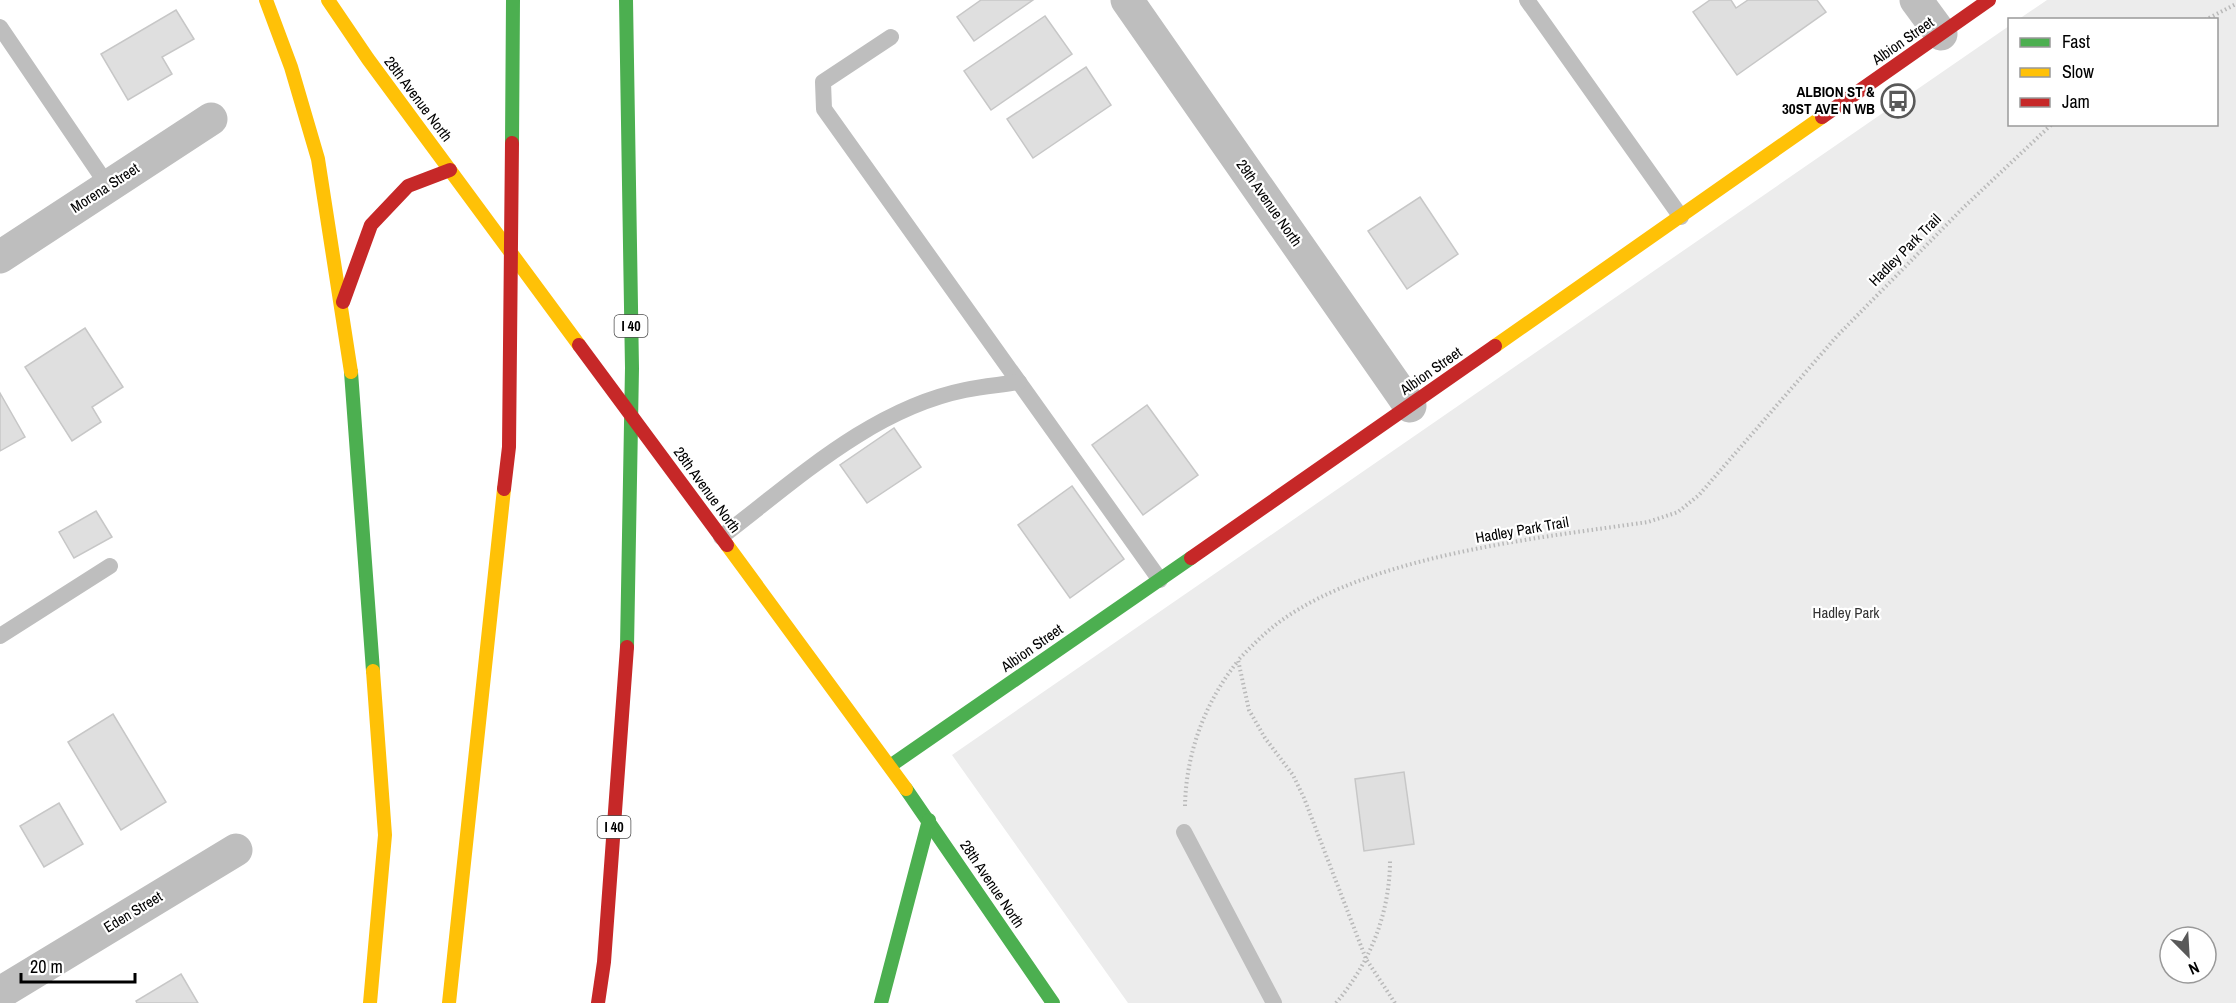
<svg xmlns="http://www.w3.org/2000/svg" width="2236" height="1003" font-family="'Archivo Narrow',sans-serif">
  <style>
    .green { fill: #ececec; fill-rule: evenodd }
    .building { fill: #dfdfdf; stroke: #c7c7c7; stroke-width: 1.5 }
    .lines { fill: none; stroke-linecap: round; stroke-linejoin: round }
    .path { stroke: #b9b9b9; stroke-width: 4; stroke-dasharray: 1.5 3; stroke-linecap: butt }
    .lane { stroke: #bebebe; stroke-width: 16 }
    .street { stroke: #bebebe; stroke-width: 33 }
    .fast { stroke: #4caf50; stroke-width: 14 }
    .slow { stroke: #ffc107; stroke-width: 14 }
    .jam { stroke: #c62828; stroke-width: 14 }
    .labels { text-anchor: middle; stroke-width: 4.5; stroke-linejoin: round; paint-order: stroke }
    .shield { fill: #fff; stroke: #4c4c4c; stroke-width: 1.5 }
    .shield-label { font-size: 14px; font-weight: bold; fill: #000 }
    .street-label { font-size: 15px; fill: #000; stroke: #fff }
    .poi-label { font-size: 15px; font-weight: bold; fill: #000; stroke: #fff; text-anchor: end }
    .park-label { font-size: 15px; fill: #333; stroke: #fff }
  </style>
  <rect width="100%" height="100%" fill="#fff"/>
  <path class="green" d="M2047 0H2236V1003H1128L952 755 2009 26 2010 124H2216V20L2019 19ZM2170 937H2206V973H2170Z"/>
  <g class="building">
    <path d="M981 0H1033L974 41 957 17Z"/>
    <path d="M1710 0H1731L1736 8 1748 0H1817L1826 12 1737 75 1693 12Z"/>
    <path d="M176 10 194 39 162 57 172 74 128 100 101 54Z"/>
    <path d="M1045 16 1072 54 991 110 964 71Z"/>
    <path d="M1086 67 1111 105 1033 158 1007 119Z"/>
    <path d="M1420 197 1458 254 1407 289 1368 231Z"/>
    <path d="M85 328 123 387 92 407 101 422 72 441 25 367Z"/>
    <path d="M0 393 25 437 0 451Z"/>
    <path d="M1147 405 1198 475 1143 515 1092 445Z"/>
    <path d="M894 428 921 467 867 503 840 465Z"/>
    <path d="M1072 486 1124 559 1070 598 1018 525Z"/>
    <path d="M96 511 112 537 74 558 59 532Z"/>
    <path d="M113 714 166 802 121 830 68 742Z"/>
    <path d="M1404 772 1414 844 1364 851 1355 779Z"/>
    <path d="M59 803 83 844 44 867 20 826Z"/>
    <path d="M181 974 198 1003H137L136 1001Z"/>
  </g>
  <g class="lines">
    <g class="path">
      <path d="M2205 20 2236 4"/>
      <path d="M1185 806C1186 753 1205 702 1238 661"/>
      <path d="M1336 1003C1370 963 1390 913 1390 860"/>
      <path d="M1395 1003 1366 959 1304 798 1293 775 1265 738 1249 710 1238 660C1252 646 1265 632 1282 620 1374 555 1537 538 1648 522L1678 512 1699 495 1837 336 1963 208 2052 124"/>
    </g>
    <g class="lane">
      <path d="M1527 0 1681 217"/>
      <path d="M0 27 108 186"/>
      <path d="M891 37 823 82 824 109 1160 580"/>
      <path d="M721 537C795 481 871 409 965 390 983 386 1001 385 1019 382"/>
      <path d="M0 636 110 566"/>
      <path d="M1184 832 1274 1003"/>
    </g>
    <g class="street">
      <path d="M1127 0 1410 406"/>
      <path d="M1916 0 1941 34"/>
      <path d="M0 257 211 119"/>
      <path d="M0 993 236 850"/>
    </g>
    <g class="fast">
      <path d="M626 0 632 368 627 647"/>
      <path d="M512 143 513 0"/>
      <path d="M351 372 373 671"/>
      <path d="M890 766 1191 558"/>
      <path d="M906 789 1053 1003"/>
      <path d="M881 1003 929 820"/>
    </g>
    <g class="slow">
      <path d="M266 0 291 67 318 159 351 372"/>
      <path d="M328 0 368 59 579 345"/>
      <path d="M1495 346 1822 117"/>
      <path d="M727 545 906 789"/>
      <path d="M370 1003 385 835 373 671"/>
      <path d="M449 1003 504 489"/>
    </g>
    <g class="jam">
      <path d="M1822 117 1989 0"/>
      <path d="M343 302 371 225 408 186 450 170"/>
      <path d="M579 345 727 545"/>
      <path d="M504 489 509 447 512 143"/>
      <path d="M1191 558 1495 346"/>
      <path d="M598 1003 604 962 627 647"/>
    </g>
  </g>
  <defs>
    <g id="bus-ring" transform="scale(1.725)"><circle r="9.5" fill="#fff" stroke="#595959" stroke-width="1.5"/><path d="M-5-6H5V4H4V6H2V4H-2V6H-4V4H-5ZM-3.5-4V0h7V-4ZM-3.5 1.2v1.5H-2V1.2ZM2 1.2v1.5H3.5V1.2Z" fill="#595959"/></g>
  </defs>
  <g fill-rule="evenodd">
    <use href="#bus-ring" x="1898" y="101"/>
  </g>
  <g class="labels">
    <g class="shield">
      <rect x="614.5" y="315" width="33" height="22" rx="4.5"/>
      <rect x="597.5" y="816" width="33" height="22" rx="4.5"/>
    </g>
    <g class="shield-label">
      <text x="631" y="331">I 40</text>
      <text x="614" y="832">I 40</text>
    </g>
    <g class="street-label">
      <text transform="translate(1903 41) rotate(-35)" y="5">Albion Street</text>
      <text transform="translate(418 99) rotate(53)" y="5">28th Avenue North</text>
      <text transform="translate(105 188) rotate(-33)" y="5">Morena Street</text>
      <text transform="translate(1269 203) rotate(55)" y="5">29th Avenue North</text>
      <text transform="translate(1905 250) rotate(-45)" y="5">Hadley Park Trail</text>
      <text transform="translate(1431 371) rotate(-35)" y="5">Albion Street</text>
      <text transform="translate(707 490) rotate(54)" y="5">28th Avenue North</text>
      <text transform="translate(1522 530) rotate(-10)" y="5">Hadley Park Trail</text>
      <text transform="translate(1032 648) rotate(-35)" y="5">Albion Street</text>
      <text transform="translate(992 884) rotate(56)" y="5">28th Avenue North</text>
      <text transform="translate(133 912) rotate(-31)" y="5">Eden Street</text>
    </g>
    <g class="poi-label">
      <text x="1875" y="97">ALBION ST &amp;<tspan x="1875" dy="17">30ST AVE N WB</tspan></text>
    </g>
    <g class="park-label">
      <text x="1846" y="618">Hadley Park</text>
    </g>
  </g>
  <rect x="2008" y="18" width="210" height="108" fill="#ffffff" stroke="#999999" stroke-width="1.5"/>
  <rect x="2020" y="38" width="30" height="9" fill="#4caf50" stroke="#999999" stroke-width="1.5"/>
  <text x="2062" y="48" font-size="18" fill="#000000">Fast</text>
  <rect x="2020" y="68" width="30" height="9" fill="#ffc107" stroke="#999999" stroke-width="1.5"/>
  <text x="2062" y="78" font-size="18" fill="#000000">Slow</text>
  <rect x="2020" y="98" width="30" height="9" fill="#c62828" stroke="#999999" stroke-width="1.5"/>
  <text x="2062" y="108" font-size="18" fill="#000000">Jam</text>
  <g transform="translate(2188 955) rotate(156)"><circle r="28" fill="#ffffff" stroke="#999999" stroke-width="1.5"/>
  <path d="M0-4.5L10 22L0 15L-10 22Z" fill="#595959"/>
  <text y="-9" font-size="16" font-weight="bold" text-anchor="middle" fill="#000000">N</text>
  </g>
  <path d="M21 973v9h114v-9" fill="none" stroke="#000000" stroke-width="3"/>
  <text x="30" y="973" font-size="18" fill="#000000" stroke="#ffffff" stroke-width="4.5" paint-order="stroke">20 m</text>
</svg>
